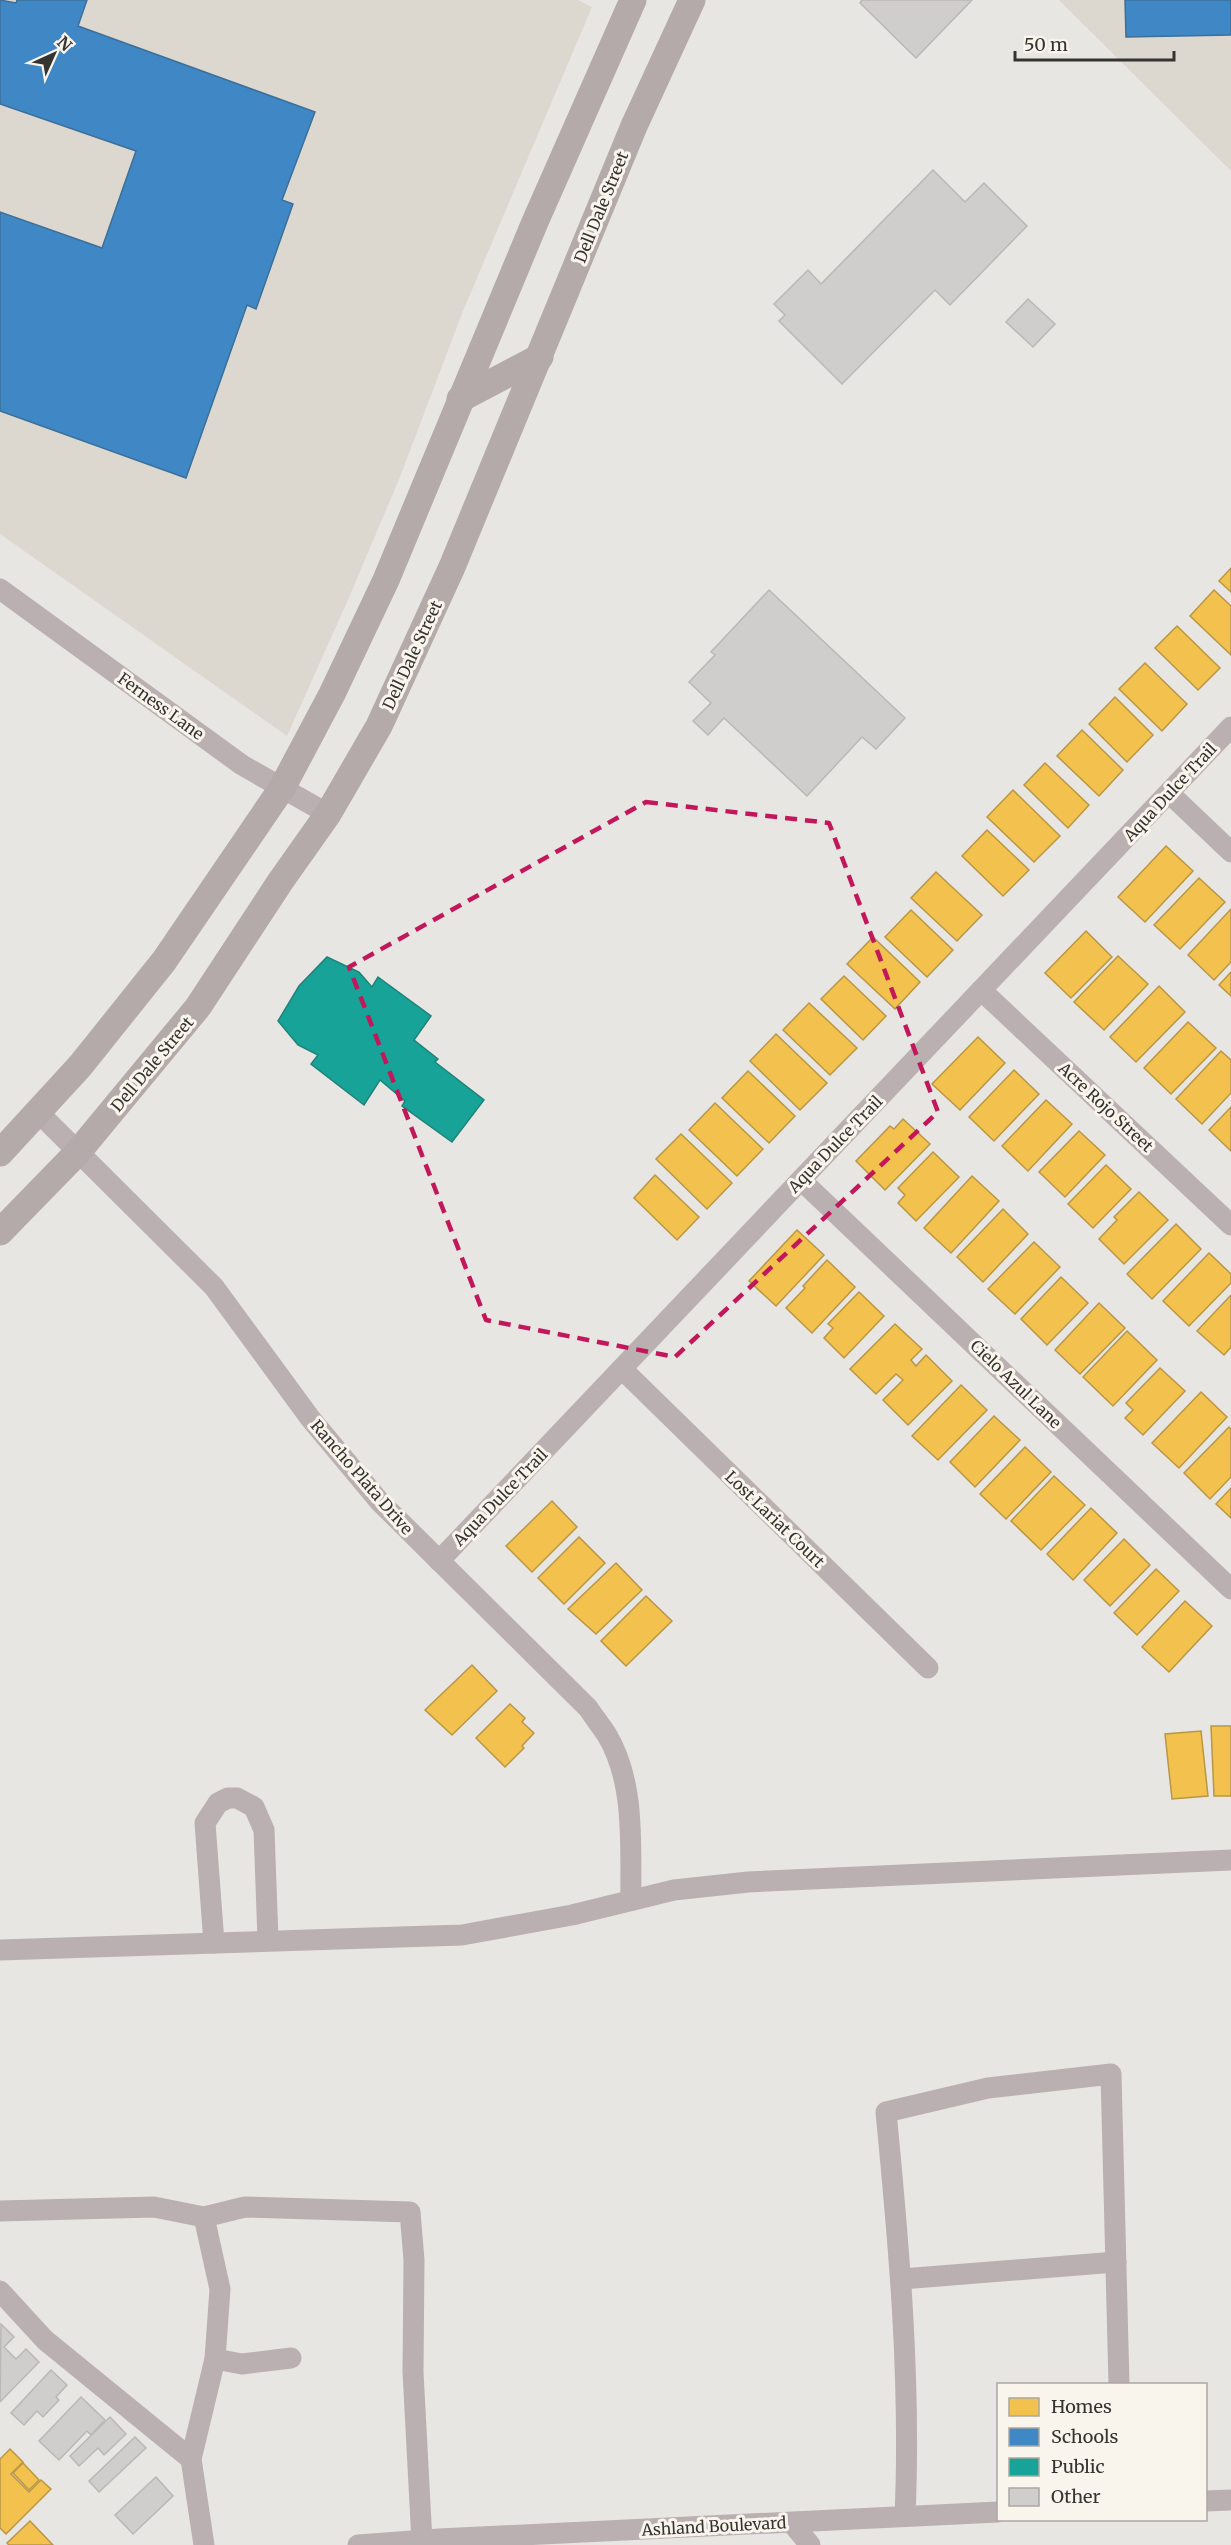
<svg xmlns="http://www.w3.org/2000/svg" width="1231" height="2545" font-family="Merriweather,serif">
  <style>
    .built { fill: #ddd8cf }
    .homes { fill: #f2c14e; stroke: #b99745; stroke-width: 1.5 }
    .schools { fill: #3f88c5; stroke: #3c6f99; stroke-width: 1.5 }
    .public { fill: #17a398; stroke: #208279; stroke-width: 1.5 }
    .building { fill: #d0cecd; stroke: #bab7b7; stroke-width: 1.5 }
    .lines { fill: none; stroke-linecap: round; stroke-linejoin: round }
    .minor { stroke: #bab0b1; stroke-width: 21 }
    .major { stroke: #b3aaa9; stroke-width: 27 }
    .marked { fill: none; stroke: #c2185b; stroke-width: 4.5; stroke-dasharray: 12 8; stroke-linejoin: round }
    .labels { text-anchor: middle; stroke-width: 6; stroke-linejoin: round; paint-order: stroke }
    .street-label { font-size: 16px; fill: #353431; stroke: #f9f4ec }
  </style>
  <rect width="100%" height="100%" fill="#e8e6e2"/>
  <g class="built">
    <path d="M0 0H578L592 7 463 311 400 477 348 600 287 736 0 534Z"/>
    <path d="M1059 0H1231V171Z"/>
  </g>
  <g class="homes">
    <path d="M1231 568V592L1219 581Z"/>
    <path d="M1214 590 1231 606V655L1190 616Z"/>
    <path d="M1177 626 1220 668 1198 690 1155 648Z"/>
    <path d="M1145 663 1187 704 1162 731 1119 689Z"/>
    <path d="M1115 697 1153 735 1127 762 1089 724Z"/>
    <path d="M1082 730 1123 770 1099 796 1057 756Z"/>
    <path d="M1045 763 1089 805 1068 828 1024 785Z"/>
    <path d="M1013 790 1060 836 1034 862 987 817Z"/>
    <path d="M987 830 1029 870 1003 896 962 856Z"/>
    <path d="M1166 846 1193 871 1145 922 1118 897Z"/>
    <path d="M936 872 982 915 957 941 911 898Z"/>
    <path d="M1199 878 1225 902 1180 949 1154 925Z"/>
    <path d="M1231 909V962L1214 980 1188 955Z"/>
    <path d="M911 910 953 950 927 977 885 937Z"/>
    <path d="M1086 931 1112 957 1071 998 1045 973Z"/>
    <path d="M873 937 920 982 895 1009 847 964Z"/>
    <path d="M1118 956 1148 984 1104 1030 1074 1002Z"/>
    <path d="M1231 972V996L1219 985Z"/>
    <path d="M844 976 886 1016 863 1040 821 999Z"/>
    <path d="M1159 986 1185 1012 1136 1062 1110 1037Z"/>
    <path d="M809 1003 857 1048 830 1075 783 1030Z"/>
    <path d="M1188 1022 1216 1048 1171 1094 1144 1068Z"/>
    <path d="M776 1034 827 1083 800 1110 750 1061Z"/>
    <path d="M978 1037 1005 1063 960 1110 932 1084Z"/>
    <path d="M1221 1051 1231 1060V1093L1202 1124 1176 1099Z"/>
    <path d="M1014 1070 1039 1094 994 1141 969 1117Z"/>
    <path d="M748 1071 795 1116 769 1143 722 1098Z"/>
    <path d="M1046 1100 1072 1124 1028 1171 1002 1146Z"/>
    <path d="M715 1103 763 1149 737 1176 689 1130Z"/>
    <path d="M1231 1107V1151L1209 1130Z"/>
    <path d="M903 1119 930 1144 885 1190 856 1161 890 1126 894 1129Z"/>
    <path d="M1079 1131 1105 1155 1065 1197 1039 1172Z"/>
    <path d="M681 1134 732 1183 707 1209 656 1159Z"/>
    <path d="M933 1152 959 1177 916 1221 898 1203 905 1195 898 1188Z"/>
    <path d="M1106 1165 1131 1189 1093 1228 1068 1204Z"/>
    <path d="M655 1175 699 1217 677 1240 634 1198Z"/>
    <path d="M972 1176 999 1201 951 1253 924 1228Z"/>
    <path d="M1139 1192 1168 1220 1124 1264 1099 1239 1117 1220 1114 1217Z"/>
    <path d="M1003 1209 1028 1234 983 1282 957 1257Z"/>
    <path d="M1176 1224 1201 1249 1152 1299 1127 1274Z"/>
    <path d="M797 1230 824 1255 776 1306 749 1281Z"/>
    <path d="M1034 1242 1060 1267 1015 1314 988 1289Z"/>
    <path d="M1209 1253 1231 1274V1283L1189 1326 1163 1301Z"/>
    <path d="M827 1260 855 1287 812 1333 786 1308 805 1288 803 1286Z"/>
    <path d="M1061 1277 1088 1303 1047 1345 1021 1319Z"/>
    <path d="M859 1292 884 1316 844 1358 824 1338 833 1328 828 1324Z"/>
    <path d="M1231 1295V1347L1224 1355 1197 1331Z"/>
    <path d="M1099 1303 1125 1328 1080 1374 1055 1350Z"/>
    <path d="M895 1324 922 1349 911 1360 916 1366 926 1355 952 1381 908 1425 883 1400 903 1380 896 1374 876 1394 850 1369Z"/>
    <path d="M1127 1331 1157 1360 1113 1406 1083 1377Z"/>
    <path d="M1160 1368 1185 1391 1143 1435 1125 1418 1133 1410 1126 1403Z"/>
    <path d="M961 1385 987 1410 938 1460 912 1436Z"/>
    <path d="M1201 1392 1227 1417 1179 1468 1152 1443Z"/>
    <path d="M994 1416 1020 1440 975 1487 950 1462Z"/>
    <path d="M1229 1427 1231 1429V1477L1210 1499 1184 1473Z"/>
    <path d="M1025 1447 1051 1472 1006 1519 980 1494Z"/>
    <path d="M1054 1476 1085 1505 1041 1550 1011 1521Z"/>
    <path d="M1231 1488V1518L1216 1504Z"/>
    <path d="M552 1501 577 1527 532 1572 506 1546Z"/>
    <path d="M1091 1508 1117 1533 1073 1580 1047 1554Z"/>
    <path d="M579 1537 605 1563 564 1604 538 1578Z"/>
    <path d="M1124 1539 1150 1565 1110 1606 1084 1580Z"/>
    <path d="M616 1563 642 1590 596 1634 568 1609Z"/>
    <path d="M1156 1569 1179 1591 1137 1635 1114 1613Z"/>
    <path d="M646 1596 672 1621 626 1666 601 1641Z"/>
    <path d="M1185 1601 1212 1626 1169 1672 1142 1647Z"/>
    <path d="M472 1665 497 1691 452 1735 425 1710Z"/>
    <path d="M510 1704 525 1718 522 1722 534 1733 522 1746 524 1748 505 1767 476 1738Z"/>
    <path d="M1211 1726H1231V1796H1214Z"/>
    <path d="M1201 1731 1208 1796 1172 1799 1165 1734Z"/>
    <path d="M10 2449 23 2462 11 2474 29 2492 41 2480 51 2489 6 2534 0 2528V2459Z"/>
    <path d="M23 2463 39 2480 29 2490 13 2473Z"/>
    <path d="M30 2521 53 2545H9L7 2543Z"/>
  </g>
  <g class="schools">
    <path d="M0 0 16 3 17 0H87L78 26 315 112 282 200 293 204 256 309 247 305 186 478 0 411V212L102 248 136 151 0 104Z"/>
    <path d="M1125 0H1231V35L1126 37Z"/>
  </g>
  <path class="public" d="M327 957 359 972 372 987 378 977 431 1016 414 1040 438 1059 435 1062 484 1100 452 1142 402 1106 405 1101 380 1080 364 1105 311 1064 318 1055 298 1045 278 1021 299 986Z"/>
  <g class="building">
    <path d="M862 0H972L916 58 860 3Z"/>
    <path d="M933 170 965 202 984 183 1027 226 950 305 935 290 842 384 779 321 785 315 774 304 808 270 821 284Z"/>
    <path d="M1028 299 1055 324 1033 347 1006 322Z"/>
    <path d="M769 590 905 718 876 749 862 737 807 796 724 718 708 735 693 721 711 703 689 682 715 655 711 652Z"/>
    <path d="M1 2324 14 2337 4 2347 16 2359 26 2349 39 2362 0 2402Z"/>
    <path d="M51 2370 67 2385 56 2397 59 2400 43 2417 37 2411 24 2425 11 2413Z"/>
    <path d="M81 2397 105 2420 91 2435 87 2431 59 2460 39 2441Z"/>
    <path d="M110 2417 126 2434 104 2455 98 2448 79 2466 70 2456Z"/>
    <path d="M135 2437 146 2448 99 2492 89 2481Z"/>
    <path d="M156 2477 173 2496 133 2534 115 2515Z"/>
  </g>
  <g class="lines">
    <g class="minor">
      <path d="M0 589 242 765 328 814"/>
      <path d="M1169 793 1231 852"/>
      <path d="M981 990 1231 1225"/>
      <path d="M38 1112 214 1287 310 1418 380 1502 588 1708C594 1717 601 1726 607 1735 636 1784 630 1846 631 1900"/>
      <path d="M801 1180 1231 1589"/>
      <path d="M622 1369 928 1668"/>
      <path d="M439 1561 1231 727"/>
      <path d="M214 1943 205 1823 218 1803 228 1798H237L254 1807 264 1830 268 1940"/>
      <path d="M0 1950 462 1935 572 1915 674 1890 748 1882 1231 1860"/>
      <path d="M0 2211 154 2207 204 2217 245 2207 410 2212 414 2260 413 2372 422 2542"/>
      <path d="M204 2217 220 2289 215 2359 191 2459 204 2545"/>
      <path d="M902 2279 1116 2262"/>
      <path d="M0 2291 45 2340 191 2459"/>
      <path d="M215 2359 242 2364 291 2358"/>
      <path d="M1206 2501 1231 2500"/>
      <path d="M905 2516C911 2381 899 2246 886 2112L988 2088 1111 2074 1119 2384"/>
      <path d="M792 2523 810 2545"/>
      <path d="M358 2545 439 2539 998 2512"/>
    </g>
    <g class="major">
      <path d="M460 399 540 357"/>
      <path d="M0 1153 80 1066 164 961 282 788 332 694 386 580 535 222 633 0"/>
      <path d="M0 1232 78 1152 198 1007 280 882 328 814 379 726 452 567 634 126 692 0"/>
    </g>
  </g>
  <path class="marked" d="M646 802 829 823 938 1112 675 1357 486 1320 349 967Z"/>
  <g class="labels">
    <g class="street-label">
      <text transform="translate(601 207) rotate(-68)" y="6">Dell Dale Street</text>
      <text transform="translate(412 655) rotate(-65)" y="6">Dell Dale Street</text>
      <text transform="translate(161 706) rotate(36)" y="6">Ferness Lane</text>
      <text transform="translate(1170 792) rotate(-47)" y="6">Aqua Dulce Trail</text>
      <text transform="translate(152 1064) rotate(-50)" y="6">Dell Dale Street</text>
      <text transform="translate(1106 1107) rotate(43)" y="6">Acre Rojo Street</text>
      <text transform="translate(835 1144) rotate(-46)" y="6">Aqua Dulce Trail</text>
      <text transform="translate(1016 1384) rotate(44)" y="6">Cielo Azul Lane</text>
      <text transform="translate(362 1477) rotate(49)" y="6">Rancho Plata Drive</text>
      <text transform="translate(500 1497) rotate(-46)" y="6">Aqua Dulce Trail</text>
      <text transform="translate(775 1519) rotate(44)" y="6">Lost Lariat Court</text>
      <text transform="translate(714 2526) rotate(-3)" y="6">Ashland Boulevard</text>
    </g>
  </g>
  <rect x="997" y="2383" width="210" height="138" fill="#f9f4ec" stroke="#aba7a1" stroke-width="1.5"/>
  <rect x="1009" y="2398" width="30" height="18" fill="#f2c14e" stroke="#aba7a1" stroke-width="1.5"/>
  <text x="1051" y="2413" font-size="18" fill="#353431">Homes</text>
  <rect x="1009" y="2428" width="30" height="18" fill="#3f88c5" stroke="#aba7a1" stroke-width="1.5"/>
  <text x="1051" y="2443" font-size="18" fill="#353431">Schools</text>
  <rect x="1009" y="2458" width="30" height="18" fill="#17a398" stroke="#aba7a1" stroke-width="1.5"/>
  <text x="1051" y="2473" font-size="18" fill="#353431">Public</text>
  <rect x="1009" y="2488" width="30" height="18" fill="#d0cecd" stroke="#aba7a1" stroke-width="1.5"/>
  <text x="1051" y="2503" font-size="18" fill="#353431">Other</text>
  <g transform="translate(54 54) rotate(45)" stroke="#f9f4ec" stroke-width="4.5" paint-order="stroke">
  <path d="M0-4.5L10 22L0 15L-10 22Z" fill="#353431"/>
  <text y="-9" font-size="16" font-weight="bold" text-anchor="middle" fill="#353431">N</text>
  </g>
  <path d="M1015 51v9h159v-9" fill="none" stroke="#353431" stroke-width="3"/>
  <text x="1024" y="51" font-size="18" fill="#353431" stroke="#f9f4ec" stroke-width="4.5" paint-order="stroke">50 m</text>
</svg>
